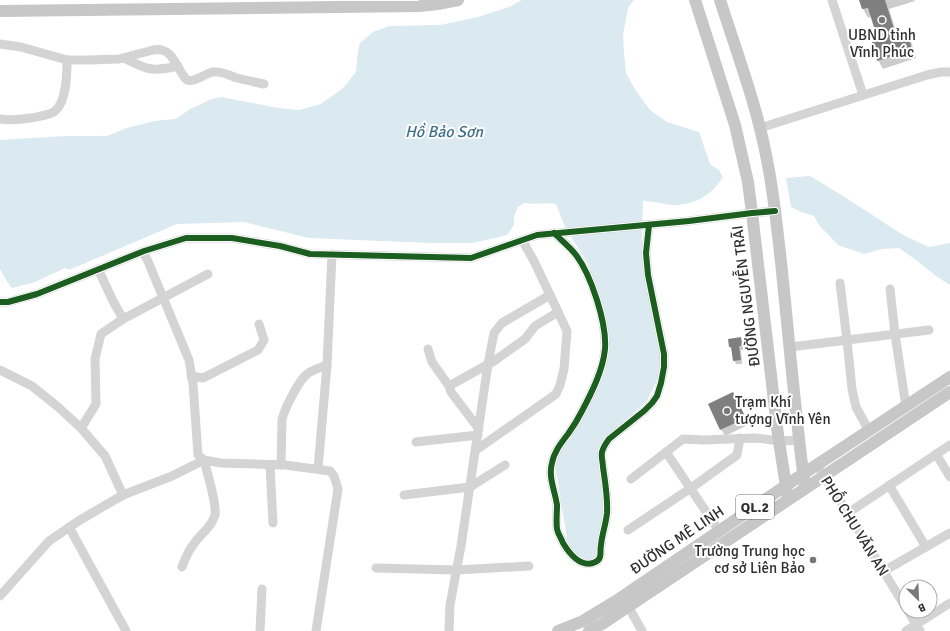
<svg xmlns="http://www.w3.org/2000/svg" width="950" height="631" font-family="Signika,sans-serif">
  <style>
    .water { fill: #dbe9f0 }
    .shadow { fill: #0003 }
    .building { fill: #7f7f7f }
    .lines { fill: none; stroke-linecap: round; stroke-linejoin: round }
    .minor { stroke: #d4d4d4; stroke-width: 9 }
    .major { stroke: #c7c7c7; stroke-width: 12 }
    .cycleway-casing { stroke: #fff; stroke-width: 8 }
    .cycleway { stroke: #1b5e20; stroke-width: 6 }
    .poi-dot { fill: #787878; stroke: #fff; stroke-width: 1.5 }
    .labels { text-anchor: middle; stroke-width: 4; stroke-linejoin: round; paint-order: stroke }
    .shield { fill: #fff; stroke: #6d6d6d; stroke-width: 1 }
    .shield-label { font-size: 14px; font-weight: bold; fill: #2f2f2f }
    .poi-label { font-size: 15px; fill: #2f2f2f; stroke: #fff }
    .street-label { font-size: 15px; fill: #2f2f2f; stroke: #fff }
    .water-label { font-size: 16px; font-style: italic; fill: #41728d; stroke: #fff }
  </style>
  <rect width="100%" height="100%" fill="#fff"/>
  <g class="water">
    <path d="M522 0H634L628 8 623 35 624 53 626 73 636 91 650 110 667 122 699 132 710 164 719 170 723 177C712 195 695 205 674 205 670 205 665 204 661 203 655 202 649 201 643 201L642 236 644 271 661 359 659 375 654 387 646 402 608 435 599 449 598 462 603 498 604 514 598 554C588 567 574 555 568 545 566 542 567 536 566 532L555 464 563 446 586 413 604 374 609 354 602 306 588 264 565 227 556 204C546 202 535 205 524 203L518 207 514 216V225L507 235 473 243H431L309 238 244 222 177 224 69 270 65 268 35 282 12 288 6 280 0 269V140L66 136H107L127 128 154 121 176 119 190 109 212 99 221 97 278 108 299 110 321 104 343 88 356 72 358 51 360 43 373 32 389 26 440 25 478 17 509 7Z"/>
    <path d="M810 176 843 196 903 235 929 247 950 243V285L936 276 916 260 899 248 882 249 864 254 838 245 819 225 814 216 801 212 791 207 786 178Z"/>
  </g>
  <g class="shadow">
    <path d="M860 0H914L915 1 889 9 897 35 906 33 911 41 916 58 883 69 878 60 879 41 872 16 868 18 863 9Z"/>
    <path d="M740 338 743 342V350H741L742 364H736L734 360 733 351 730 347Z"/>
    <path d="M736 399 748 425 725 436 721 429Z"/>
  </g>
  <g class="building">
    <path d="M859 0H885L896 35 907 31 912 50 877 61 872 42 878 40 868 8 862 9Z"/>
    <path d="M741 337 742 346H739L741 360 733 361 731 347H729L728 339Z"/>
    <path d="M733 392 746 418 720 430 708 404Z"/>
  </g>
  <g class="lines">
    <g class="minor">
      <path d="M832 0 863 95"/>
      <path d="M0 44 21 47 67 60H88L119 59 153 50C169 47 174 60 181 72 183 75 184 78 187 80 193 83 206 73 213 72 221 71 229 75 237 78 245 80 255 82 264 84"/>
      <path d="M124 58C147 70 152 72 178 66"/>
      <path d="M0 119C11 121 21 119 31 118 39 116 49 116 55 111 67 101 67 73 67 60"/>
      <path d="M760 128 927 75 941 72H950"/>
      <path d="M554 233C561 240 570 247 576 255 591 275 607 323 605 349 603 370 592 392 582 411 578 419 573 427 568 434 561 443 554 452 552 463 548 477 555 491 557 505 557 513 556 521 557 529 558 534 561 538 563 543 569 553 579 567 593 563 596 562 599 560 600 557 601 554 600 549 601 545 602 534 606 524 607 513 608 498 605 482 603 467 603 463 601 457 602 452 603 448 606 443 609 439L644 411 652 403 657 396 661 383 664 367V354L648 275 646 253 649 225"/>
      <path d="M142 252 147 259 189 360 193 384 198 455 204 460 221 463 285 465 330 471 334 476 338 489 316 631"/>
      <path d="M98 269 113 301 123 319"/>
      <path d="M840 283 847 340 852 389 856 407 869 431"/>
      <path d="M890 289 895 334 906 407"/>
      <path d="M0 302H8L37 294 144 251 186 238H232L280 246 310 254 471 258 537 235 689 221 752 213 775 211"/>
      <path d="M790 347 929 330"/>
      <path d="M428 349 432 362 449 386 451 392 479 429"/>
      <path d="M0 370 32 386 58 407 81 428 105 456 123 495"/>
      <path d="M191 376 203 378 258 350 264 340 259 324"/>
      <path d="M449 386 494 361 525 339 535 326 558 312"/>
      <path d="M81 428 96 404 95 359 101 334 123 319 208 274"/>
      <path d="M416 442 478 435"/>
      <path d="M476 450 549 399 556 394 560 385 564 369 567 331 534 261 522 240"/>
      <path d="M666 452 719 531"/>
      <path d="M936 454 950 477"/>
      <path d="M270 465 273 523"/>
      <path d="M281 465 282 420C284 410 297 384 305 376 310 370 320 368 327 365"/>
      <path d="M817 465 848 513 906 608"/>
      <path d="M318 469 327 365 332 254"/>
      <path d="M631 479 683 439 704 440 755 438 780 441 799 440"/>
      <path d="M889 485 926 547"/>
      <path d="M404 495 470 487 505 465"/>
      <path d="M848 513 950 445"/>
      <path d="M69 527 126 631"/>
      <path d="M628 530 691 488 737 455 740 438"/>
      <path d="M376 568 456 570 529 566"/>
      <path d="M884 571 950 533"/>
      <path d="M0 596 49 541 80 520 123 495 172 476 204 460C207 473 217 503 215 515 212 527 199 535 193 545 188 551 185 559 182 567"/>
      <path d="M628 606 642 631"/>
      <path d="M908 611 920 631"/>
      <path d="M260 631 262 589"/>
      <path d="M449 631 450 605 461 546 488 364 494 333 502 323 550 295"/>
      <path d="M906 631 950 603"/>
    </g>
    <g class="major">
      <path d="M695 0 735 125 748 182 752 213 778 435 788 499"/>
      <path d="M720 0C737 53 757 106 767 160 774 194 777 228 781 262 789 338 795 413 805 488"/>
      <path d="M0 11 419 6 438 4 458 0"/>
      <path d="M558 631 583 621 616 601 803 474 950 377"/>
      <path d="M589 631 602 624 950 392"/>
    </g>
    <g class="cycleway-casing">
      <g id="cycleway">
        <path d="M554 233C561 240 570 247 576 255 591 275 607 323 605 349 603 370 592 392 582 411 578 419 573 427 568 434 561 443 554 452 552 463 548 477 555 491 557 505 557 513 556 521 557 529 558 534 561 538 563 543 569 553 579 567 593 563 596 562 599 560 600 557 601 554 600 549 601 545 602 534 606 524 607 513 608 498 605 482 603 467 603 463 601 457 602 452 603 448 606 443 609 439L644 411 652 403 657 396 661 383 664 367V354L648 275 646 253 649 225"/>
        <path d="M0 302H8L37 294 144 251 186 238H232L280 246 310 254 471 258 537 235 689 221 752 213 775 211"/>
      </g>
    </g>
    <use href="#cycleway" class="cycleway"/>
  </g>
  <g class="poi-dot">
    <circle cx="882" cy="20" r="4"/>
    <circle cx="727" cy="411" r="4"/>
    <circle cx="813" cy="560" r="4"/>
  </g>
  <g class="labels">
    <rect class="shield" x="736" y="495" width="38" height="24" rx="3"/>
    <g class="shield-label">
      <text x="755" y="512">QL.2</text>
    </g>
    <g class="poi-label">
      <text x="882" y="40">UBND tỉnh<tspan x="882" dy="17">Vĩnh Phúc</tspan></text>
      <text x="735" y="407" text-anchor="start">Trạm Khí<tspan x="735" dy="17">tượng Vĩnh Yên</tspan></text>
      <text x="805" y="556" text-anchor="end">Trường Trung học<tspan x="805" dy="17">cơ sở Liên Bảo</tspan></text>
    </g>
    <g class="street-label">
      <text transform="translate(746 296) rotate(-97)" y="5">ĐƯỜNG NGUYỄN TRÃI</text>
      <text transform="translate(855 526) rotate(58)" y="5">PHỐ CHU VĂN AN</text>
      <text transform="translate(677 540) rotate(-34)" y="5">ĐƯỜNG MÊ LINH</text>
    </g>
    <g class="water-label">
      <text x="444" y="137">Hồ Bảo Sơn</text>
    </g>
  </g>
  <g transform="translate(918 599) rotate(156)"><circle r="19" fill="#ffffff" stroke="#acacac"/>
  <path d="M0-3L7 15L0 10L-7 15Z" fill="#787878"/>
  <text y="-6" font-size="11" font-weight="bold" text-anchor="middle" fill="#2f2f2f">B</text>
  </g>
</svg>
